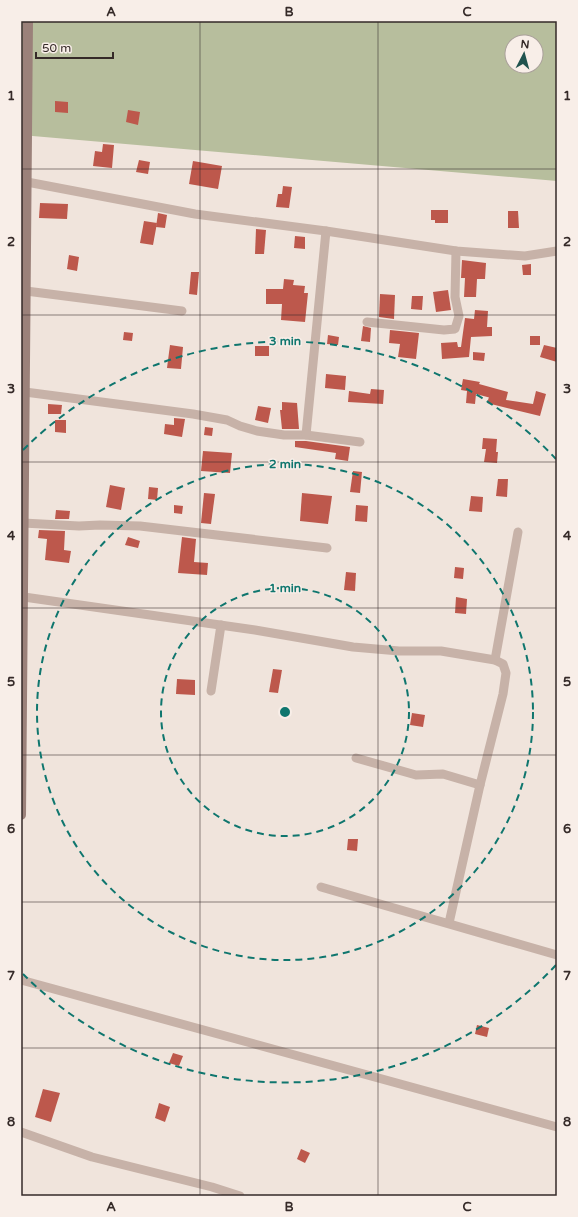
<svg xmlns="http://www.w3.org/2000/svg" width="578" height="1217" font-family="'Varela Round',sans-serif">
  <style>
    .green { fill: #b7be9d; fill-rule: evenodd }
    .building { fill: #bd584c }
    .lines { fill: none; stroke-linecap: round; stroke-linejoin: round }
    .street { stroke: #c7b2a8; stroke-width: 9 }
    .secondary { stroke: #9b817a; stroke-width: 10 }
    .grid { fill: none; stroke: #352a28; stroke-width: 1; stroke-opacity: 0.55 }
    .ring { fill: none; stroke: #0f766e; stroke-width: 2; stroke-dasharray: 7 5 }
    .centre { fill: #0f766e; stroke: #f8eee8; stroke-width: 2 }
    .ring-label { font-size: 12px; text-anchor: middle; font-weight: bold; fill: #0f766e; stroke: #f8eee8; stroke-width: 3; stroke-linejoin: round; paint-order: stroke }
    .neatline { fill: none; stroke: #352a28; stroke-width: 1.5 }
    .grid-label { font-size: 13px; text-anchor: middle; font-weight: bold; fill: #352a28 }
  </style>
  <rect width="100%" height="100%" fill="#f0e4dc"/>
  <path class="green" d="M21 21H557V181L21 135ZM512 42H536V66H512Z"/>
  <g class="building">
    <path d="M55 101 68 102V113L55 112Z"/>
    <path d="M128 110 140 112 138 125 126 122Z"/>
    <path d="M103 144 114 145 112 168 93 166 95 151 102 152Z"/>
    <path d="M139 160 150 162 148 174 136 172Z"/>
    <path d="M193 161 222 166 218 189 189 184Z"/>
    <path d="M283 186 292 187 289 208 276 207 278 194H282Z"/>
    <path d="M40 203 68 204 67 219 39 218Z"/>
    <path d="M431 210H448V223H435V220H431Z"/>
    <path d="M508 211H518L519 228H508Z"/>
    <path d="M158 213 167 215 165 228 156 227Z"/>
    <path d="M144 221 157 223 153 245 140 243Z"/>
    <path d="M256 229 266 230 264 254H255Z"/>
    <path d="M295 236 305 237V249L294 248Z"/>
    <path d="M69 255 79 257 77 271 67 269Z"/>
    <path d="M462 260 486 263 485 279H477L476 297H464L465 278H461Z"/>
    <path d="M531 264V275H523L522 265Z"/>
    <path d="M191 272H199L197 295 189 294Z"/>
    <path d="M284 279 294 280 293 285 305 286 304 293H308L305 322 281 320 282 304H266V289H283Z"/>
    <path d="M448 290 451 310 436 312 433 292Z"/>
    <path d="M380 294 395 295 394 319 379 317Z"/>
    <path d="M412 296H423L422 310 411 309Z"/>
    <path d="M475 310 488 311 487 327H492V336L471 337 469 357 442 359 441 343 457 342 458 347H461L465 318 474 319Z"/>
    <path d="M363 326 371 328 370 342 361 341Z"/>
    <path d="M390 330 419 333 416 359 398 357 400 344 389 343Z"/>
    <path d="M124 332 133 333 132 341 123 340Z"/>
    <path d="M328 335 339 337 338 345 327 344Z"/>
    <rect x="530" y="336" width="10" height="9"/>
    <path d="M170 345 183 347 181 369 167 368Z"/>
    <path d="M544 345 557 348V362L540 357Z"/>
    <rect x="255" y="346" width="14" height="10"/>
    <path d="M473 352 485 353 484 361 473 360Z"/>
    <path d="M326 374 346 376 345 390 325 388Z"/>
    <path d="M463 379 480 382 479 384 508 392 506 400 533 404 536 391 546 394 540 416 487 403 489 397 491 398 476 394 475 404 466 403 467 391 461 390Z"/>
    <path d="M371 389 384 390 383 404 348 402 349 391 370 394Z"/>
    <path d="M282 402 297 403 299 429H282L280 410H282Z"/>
    <path d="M48 404 62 405 61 414H48Z"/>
    <path d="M258 406 271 408 268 423 255 420Z"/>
    <path d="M174 418 185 419 182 437 164 434 165 424 174 425Z"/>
    <path d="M55 420H66V433L55 432Z"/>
    <path d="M205 427 213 428 212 436 204 435Z"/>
    <path d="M483 438 497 439 496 452H498L497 463 484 462 486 449H482Z"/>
    <path d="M295 441H306L350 447 348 461 335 459 336 453 295 447Z"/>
    <path d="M203 451 232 453 230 473 201 471Z"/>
    <path d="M353 471 362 472 360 493 350 492Z"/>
    <path d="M498 479H508L507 497 496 496Z"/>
    <path d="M110 485 125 488 121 510 106 507Z"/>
    <path d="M149 487 158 488 157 500 148 499Z"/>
    <path d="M204 493 215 494 211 524 201 523Z"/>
    <path d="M302 493 332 496 328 524 300 521Z"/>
    <path d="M471 496 483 497 482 512 469 511Z"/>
    <path d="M174 505 183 506 182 514 174 513Z"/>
    <path d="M356 505 368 506 367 522 355 521Z"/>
    <path d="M56 510 70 511 69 519H55Z"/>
    <path d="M39 530 65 531 64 550 71 551 69 563 45 560 47 539 38 538Z"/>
    <path d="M128 537 140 541 138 548 125 545Z"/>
    <path d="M182 537 196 539 194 562 208 563 207 575 178 573Z"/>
    <path d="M455 567 464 568 463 579 454 578Z"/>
    <path d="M346 572 356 573 355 591 344 590Z"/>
    <path d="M456 597 467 599 466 614 455 613Z"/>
    <path d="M273 669 282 670 278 693 269 692Z"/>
    <path d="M177 679 195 680V695L176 694Z"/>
    <path d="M412 713 425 715 423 727 410 725Z"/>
    <path d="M348 839H358L357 851 347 850Z"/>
    <path d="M477 1025 489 1028 487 1037 475 1034Z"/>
    <path d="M173 1053 183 1056 179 1066 169 1063Z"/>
    <path d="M43 1089 60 1093 51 1122 35 1117Z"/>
    <path d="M159 1103 170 1107 165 1122 155 1118Z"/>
    <path d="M301 1149 310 1153 305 1163 297 1159Z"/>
  </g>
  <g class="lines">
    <g class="street">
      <path d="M27 182 195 214 326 231 456 251 525 256 557 251"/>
      <path d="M26 291 182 311"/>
      <path d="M367 322 444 330 455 329 459 316 455 297 456 251"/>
      <path d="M25 392 193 414 227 420 240 426 257 431 284 435H306L360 442"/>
      <path d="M306 435 326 231"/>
      <path d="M23 523 79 526 100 525 140 526 327 548"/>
      <path d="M24 597 255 630 353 647 399 651H441L495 660 503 664 506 673 503 694 480 785 449 923"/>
      <path d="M495 660 518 532"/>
      <path d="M211 691 221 625"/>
      <path d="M356 758 416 775 443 774 480 785"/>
      <path d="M321 887 557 955"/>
      <path d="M21 980 557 1127"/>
      <path d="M21 1132 92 1157 212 1187 240 1196"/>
    </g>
    <path class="secondary" d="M21 815 28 21"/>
  </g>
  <path class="grid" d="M200 21V1196M378 21V1196M21 169H557M21 315H557M21 462H557M21 608H557M21 755H557M21 902H557M21 1048H557"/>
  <g class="ring">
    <circle cx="285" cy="712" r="124"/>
    <circle cx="285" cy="712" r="248"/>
    <path d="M556 965A371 371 0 0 1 23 974M23 450A371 371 0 0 1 556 459"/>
  </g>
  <circle cx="285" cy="712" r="6" class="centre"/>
  <g class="ring-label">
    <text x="285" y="345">3 min</text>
    <text x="285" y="468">2 min</text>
    <text x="285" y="592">1 min</text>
  </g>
  <rect width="578" height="1217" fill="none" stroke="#f8eee8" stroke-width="44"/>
  <g transform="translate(524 54) rotate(6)"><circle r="19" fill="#f8eee8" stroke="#aaa09b"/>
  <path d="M0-3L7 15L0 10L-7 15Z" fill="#20534f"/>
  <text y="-6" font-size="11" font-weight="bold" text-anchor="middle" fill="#352a28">N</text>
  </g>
  <path d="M36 52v6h77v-6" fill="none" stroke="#352a28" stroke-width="2"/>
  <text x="42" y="52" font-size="12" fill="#352a28" stroke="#f8eee8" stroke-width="3" paint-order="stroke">50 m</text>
  <rect x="22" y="22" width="534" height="1173" class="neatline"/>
  <g class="grid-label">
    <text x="111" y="16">A</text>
    <text x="289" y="16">B</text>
    <text x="467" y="16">C</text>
    <text x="11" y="100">1</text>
    <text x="567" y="100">1</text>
    <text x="11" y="246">2</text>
    <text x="567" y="246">2</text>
    <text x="11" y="393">3</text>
    <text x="567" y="393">3</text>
    <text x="11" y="540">4</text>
    <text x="567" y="540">4</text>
    <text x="11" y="686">5</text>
    <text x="567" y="686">5</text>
    <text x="11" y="833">6</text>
    <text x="567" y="833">6</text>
    <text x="11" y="980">7</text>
    <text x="567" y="980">7</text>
    <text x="11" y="1126">8</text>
    <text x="567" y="1126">8</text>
    <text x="111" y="1211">A</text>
    <text x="289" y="1211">B</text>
    <text x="467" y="1211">C</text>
  </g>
</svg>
